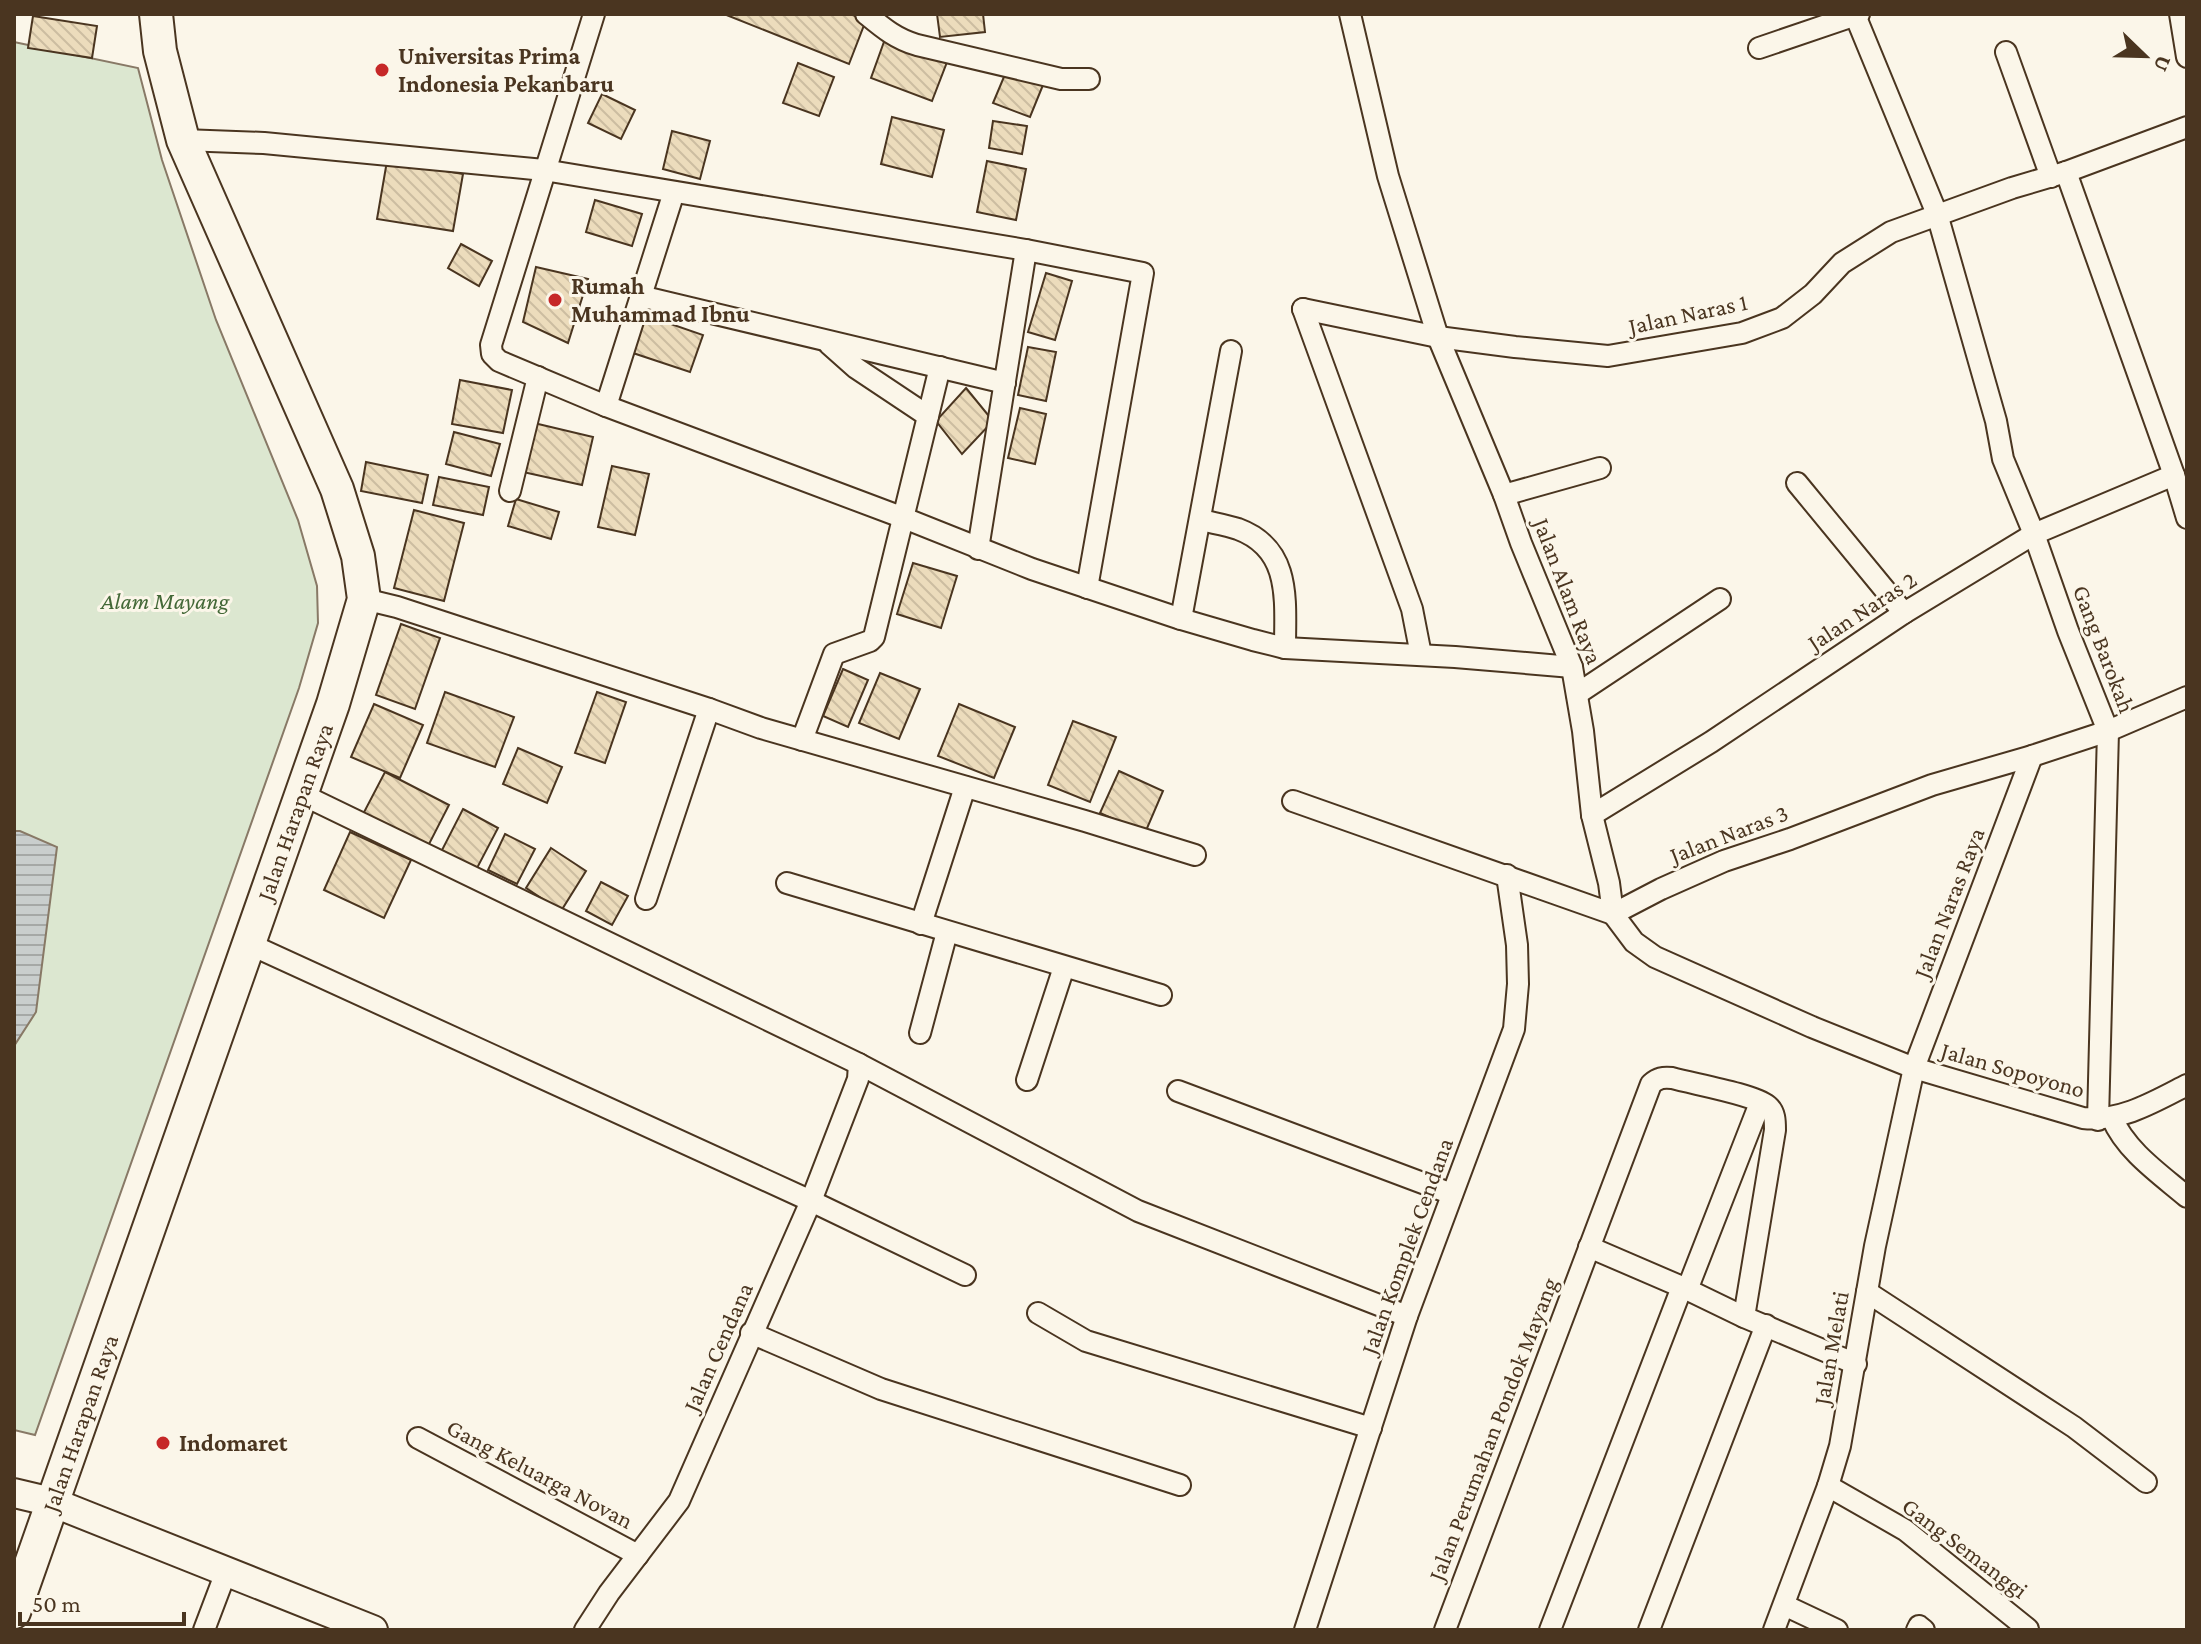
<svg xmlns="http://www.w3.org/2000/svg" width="2201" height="1644" font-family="'Crimson Pro',serif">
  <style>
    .green { fill: #dce7d0; stroke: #887966; stroke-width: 2 }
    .water { fill: url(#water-rules); stroke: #887966; stroke-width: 2 }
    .building { fill: url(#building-back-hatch); stroke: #4a3520; stroke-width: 2 }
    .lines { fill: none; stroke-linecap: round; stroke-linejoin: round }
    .street-casing { stroke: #4a3520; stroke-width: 24 }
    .secondary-casing { stroke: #4a3520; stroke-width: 32 }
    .primary-casing { stroke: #4a3520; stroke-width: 36 }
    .street { stroke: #fbf6e9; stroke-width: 20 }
    .secondary { stroke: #fbf6e9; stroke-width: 28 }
    .primary { stroke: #fbf6e9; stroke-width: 32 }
    .poi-dot { fill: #c62828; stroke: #fbf6e9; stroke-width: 3 }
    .labels { text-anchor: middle; stroke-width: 6; stroke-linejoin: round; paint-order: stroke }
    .poi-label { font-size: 24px; font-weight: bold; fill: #4a3520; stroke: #fbf6e9; text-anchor: start }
    .street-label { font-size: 24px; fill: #4a3520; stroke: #fbf6e9 }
    .park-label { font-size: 24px; font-style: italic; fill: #436837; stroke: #fbf6e9 }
  </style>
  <defs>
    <pattern id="water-rules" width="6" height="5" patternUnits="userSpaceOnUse" patternTransform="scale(2)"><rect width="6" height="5" fill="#c9cecd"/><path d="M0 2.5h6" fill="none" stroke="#a5a8a6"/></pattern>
    <pattern id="building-back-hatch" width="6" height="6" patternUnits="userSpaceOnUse" patternTransform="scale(2)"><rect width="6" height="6" fill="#ecdcbc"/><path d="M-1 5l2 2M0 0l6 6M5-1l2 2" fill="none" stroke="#ccbda1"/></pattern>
  </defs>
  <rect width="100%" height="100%" fill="#fbf6e9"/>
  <path class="green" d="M14 42 138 68 162 160 216 320 298 520 317 586 318 623 299 688 35 1435 14 1430Z"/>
  <path class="water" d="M14 831H20L57 847 36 1012 14 1046Z"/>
  <g class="building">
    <path d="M724 14H850L866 20 849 64Z"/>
    <path d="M937 14H983L985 32 940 37Z"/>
    <path d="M33 16 97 26 92 58 28 48Z"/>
    <path d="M885 39 947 62 932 101 871 78Z"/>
    <path d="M798 63 834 77 819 116 783 103Z"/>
    <path d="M1006 72 1043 85 1030 117 993 103Z"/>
    <path d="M602 94 635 110 621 139 588 123Z"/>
    <path d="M892 117 944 130 932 177 881 164Z"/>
    <path d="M993 121 1027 126 1022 154 989 148Z"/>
    <path d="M672 131 710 141 700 179 663 169Z"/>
    <path d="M387 161 463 174 453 231 377 219Z"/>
    <path d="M987 161 1026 169 1016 220 977 212Z"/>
    <path d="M595 200 642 214 632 246 586 232Z"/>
    <path d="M461 244 492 261 479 286 448 268Z"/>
    <path d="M536 267 588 279 568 343 523 322Z"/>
    <path d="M1046 273 1072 281 1055 340 1028 332Z"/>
    <path d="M642 314 703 335 690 372 630 352Z"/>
    <path d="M1028 347 1056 352 1046 401 1018 395Z"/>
    <path d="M460 380 512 390 503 433 452 424Z"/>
    <path d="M966 388 993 421 962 454 936 421Z"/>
    <path d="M1020 408 1046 414 1035 464 1008 458Z"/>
    <path d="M534 423 593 437 582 485 523 472Z"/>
    <path d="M454 432 500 444 491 476 446 464Z"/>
    <path d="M366 462 428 475 422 503 361 491Z"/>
    <path d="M612 466 649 474 635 535 598 527Z"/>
    <path d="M439 477 489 487 483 515 433 505Z"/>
    <path d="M516 499 559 512 551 539 508 526Z"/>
    <path d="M414 510 464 523 444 601 394 588Z"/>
    <path d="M913 563 957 576 941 628 897 614Z"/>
    <path d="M401 624 440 638 415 709 376 695Z"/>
    <path d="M843 669 868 680 848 727 823 716Z"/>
    <path d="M880 673 920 689 899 739 859 723Z"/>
    <path d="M445 692 514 717 495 767 427 743Z"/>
    <path d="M597 692 626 702 605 763 575 753Z"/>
    <path d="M374 704 423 725 400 778 351 757Z"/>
    <path d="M959 704 1015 727 994 778 938 756Z"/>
    <path d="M1073 721 1116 737 1090 802 1048 785Z"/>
    <path d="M518 748 562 767 547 803 503 784Z"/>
    <path d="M1119 771 1163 791 1145 833 1100 813Z"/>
    <path d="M385 772 449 805 426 850 362 816Z"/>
    <path d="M463 809 498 828 476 870 441 852Z"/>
    <path d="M350 832 411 860 384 918 324 890Z"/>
    <path d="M505 834 535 849 517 884 488 870Z"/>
    <path d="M551 848 586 871 561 911 526 888Z"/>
    <path d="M601 882 628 896 612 925 586 911Z"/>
  </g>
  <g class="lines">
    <g class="street-casing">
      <g id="street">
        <path d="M594 14 491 345 492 354 499 361 606 406 904 518 1032 569 1181 619 1253 640 1285 648 1455 657 1572 667"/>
        <path d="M866 14C883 28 896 39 917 45L1061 79H1089"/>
        <path d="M1350 14 1388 176 1438 337 1504 495 1521 543 1572 667 1583 731 1592 815 1609 883 1613 914 1634 942 1655 957 1812 1027 1914 1068 2083 1118C2121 1122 2154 1102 2187 1085"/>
        <path d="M2180 14 2187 57"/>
        <path d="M1855 15 1937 214 1996 421 2003 459 2034 534 2068 631 2108 731 2098 1120"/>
        <path d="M1759 48 1859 14"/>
        <path d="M2006 52 2051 177"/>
        <path d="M183 140 264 143 544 170 1026 250 1143 273 1087 588"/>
        <path d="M2066 172 2174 475 2187 518"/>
        <path d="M640 296 1005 383"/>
        <path d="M1303 309 1438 337 1515 347 1608 356 1742 333 1782 318 1813 294 1842 263 1891 232 2012 188 2066 172 2187 127"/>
        <path d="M1303 309 1412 609 1421 655"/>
        <path d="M829 344 856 368 928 416"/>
        <path d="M606 406 674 192"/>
        <path d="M1797 483 1904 613"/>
        <path d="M510 491 538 377"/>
        <path d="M1504 495 1600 468"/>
        <path d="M1201 520C1213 523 1226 525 1238 529 1292 549 1285 601 1285 648"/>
        <path d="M978 549 1026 250"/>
        <path d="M364 599 397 607 709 709 761 728 1085 821 1195 855"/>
        <path d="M1181 619 1231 351"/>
        <path d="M1577 694 1720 599"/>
        <path d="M802 740 834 654 870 641 874 637 940 367"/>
        <path d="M301 794 859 1064 1138 1211 1407 1316"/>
        <path d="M1293 801 1613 914 1661 889 1724 861 1790 839 1932 785 2032 756 2108 731 2187 697"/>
        <path d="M1592 815 1711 742 1904 613 2034 534 2174 475"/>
        <path d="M787 883 1161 995"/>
        <path d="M646 899 709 709"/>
        <path d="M921 924 965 787"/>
        <path d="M249 944 811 1201 965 1275"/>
        <path d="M920 1033 947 932"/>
        <path d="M1027 1080 1064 967"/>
        <path d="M1178 1091 1452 1194"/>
        <path d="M2112 1118C2126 1151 2160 1174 2187 1197"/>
        <path d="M1589 1247 1682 1287"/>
        <path d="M1687 1290 1760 1103"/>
        <path d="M1867 1292 2074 1427 2146 1482"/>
        <path d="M1038 1313 1086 1341 1371 1428"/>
        <path d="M751 1333 881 1389 1180 1485"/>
        <path d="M418 1438 638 1555"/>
        <path d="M1828 1486 1905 1530 2028 1629"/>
        <path d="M1784 1605 1837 1630"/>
        <path d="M204 1630 226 1572"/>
        <path d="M585 1630 609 1593 679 1501 811 1201 858 1079 859 1064"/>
        <path d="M1305 1630 1407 1316 1514 1029 1518 984 1517 945 1507 875"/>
        <path d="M1445 1630 1651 1084C1658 1078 1663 1077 1672 1078 1693 1084 1753 1094 1768 1106 1775 1112 1775 1121 1775 1130L1744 1317"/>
        <path d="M1550 1630 1682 1287 1744 1317 1856 1364"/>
        <path d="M1649 1630 1766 1325"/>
        <path d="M1774 1630 1828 1486 1840 1446 1875 1246 1914 1068 2032 756"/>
        <path d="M1917 1630 1919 1626 1924 1630"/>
      </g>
    </g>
    <g class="secondary-casing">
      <path id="secondary" d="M14 1493 52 1502 373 1630"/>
    </g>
    <g class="primary-casing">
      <g id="primary">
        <path id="s1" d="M14 1612 333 704 364 599 358 556 337 489 183 140 160 51 156 14"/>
      </g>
    </g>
    <use href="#street" class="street"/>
    <use href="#secondary" class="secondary"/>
    <use href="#primary" class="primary"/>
  </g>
  <g class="poi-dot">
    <circle cx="382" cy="70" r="8"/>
    <circle cx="555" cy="300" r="8"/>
    <circle cx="163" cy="1443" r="8"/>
  </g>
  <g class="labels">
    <g class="poi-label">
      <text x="398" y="64">Universitas Prima<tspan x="398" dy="28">Indonesia Pekanbaru</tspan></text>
      <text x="571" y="294">Rumah<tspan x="571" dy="28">Muhammad Ibnu</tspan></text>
      <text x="179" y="1451">Indomaret</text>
    </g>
    <g class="street-label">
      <text transform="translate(1688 314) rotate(-12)" y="8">Jalan Naras 1</text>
      <text transform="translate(1568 591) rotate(69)" y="8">Jalan Alam Raya</text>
      <text transform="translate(1862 611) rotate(-33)" y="8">Jalan Naras 2</text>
      <text transform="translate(2104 649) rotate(69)" y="8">Gang Barokah</text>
      <text dy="8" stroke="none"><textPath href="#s1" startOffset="848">Jalan Harapan Raya</textPath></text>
      <text transform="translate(1729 834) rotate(-21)" y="8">Jalan Naras 3</text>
      <text transform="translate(1949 903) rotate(-69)" y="8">Jalan Naras Raya</text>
      <text transform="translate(2013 1070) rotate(16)" y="8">Jalan Sopoyono</text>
      <text transform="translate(1407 1246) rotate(-70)" y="8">Jalan Komplek Cendana</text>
      <text transform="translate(718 1347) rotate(-66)" y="8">Jalan Cendana</text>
      <text transform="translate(1831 1348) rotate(-80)" y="8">Jalan Melati</text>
      <text dy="8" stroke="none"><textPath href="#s1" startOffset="200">Jalan Harapan Raya</textPath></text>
      <text transform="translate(1493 1429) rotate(-69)" y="8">Jalan Perumahan Pondok Mayang</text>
      <text transform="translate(540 1474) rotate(28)" y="8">Gang Keluarga Novan</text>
      <text transform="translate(1965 1548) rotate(37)" y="8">Gang Semanggi</text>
    </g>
    <g class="park-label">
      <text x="165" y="609">Alam Mayang</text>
    </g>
  </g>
  <rect width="2201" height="1644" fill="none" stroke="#4a3520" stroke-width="32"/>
  <g transform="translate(2145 56) rotate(113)" stroke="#fbf6e9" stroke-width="6" paint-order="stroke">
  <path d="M0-6L14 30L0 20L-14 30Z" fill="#4a3520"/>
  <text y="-12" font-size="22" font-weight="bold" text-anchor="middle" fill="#4a3520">U</text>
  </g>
  <path d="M20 1612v12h164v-12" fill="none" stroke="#4a3520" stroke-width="4"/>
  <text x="32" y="1612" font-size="24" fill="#4a3520" stroke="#fbf6e9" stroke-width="6" paint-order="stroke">50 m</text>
</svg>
